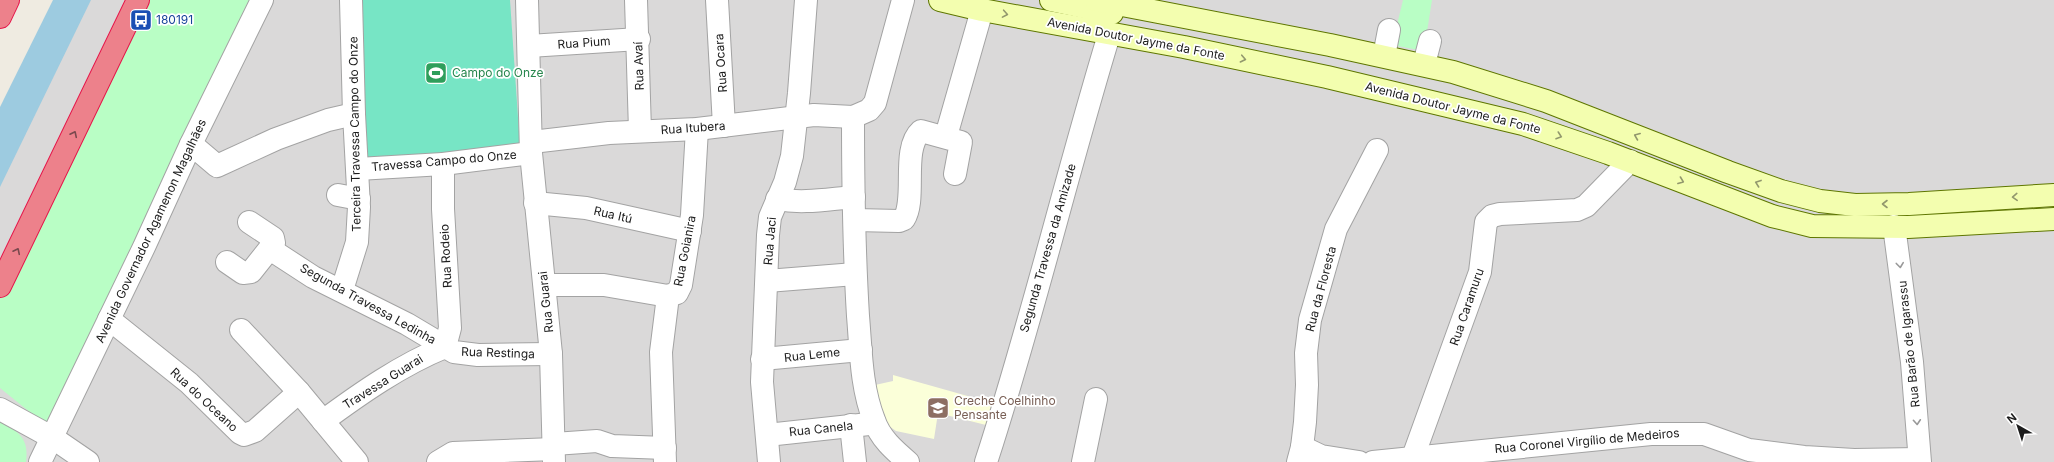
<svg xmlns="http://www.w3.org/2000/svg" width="2054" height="462" font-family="Inter,sans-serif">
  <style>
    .residential { fill: #dad9d9 }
    .education { fill: #fbffd9 }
    .park { fill: #b9fec5 }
    .pitch { fill: #77e5c5 }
    .water { fill: #9dcbe0 }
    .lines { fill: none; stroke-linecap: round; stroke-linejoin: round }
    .street-casing { stroke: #a3a3a3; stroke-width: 24 }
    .secondary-casing { stroke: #5e7600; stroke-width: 24 }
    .highway-casing { stroke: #e51549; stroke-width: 24 }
    .street { stroke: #fff; stroke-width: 22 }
    .secondary { stroke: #f3feaf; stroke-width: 22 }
    .highway { stroke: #ed818b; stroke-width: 22 }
    .oneway { stroke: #92986d }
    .oneway2 { stroke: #7a494e }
    .oneway3 { stroke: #999 }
    .labels { text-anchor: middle; stroke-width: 3.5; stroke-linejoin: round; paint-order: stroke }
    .transit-label { font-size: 12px; fill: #164399; stroke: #fff; text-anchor: start }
    .street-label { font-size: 12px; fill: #1c1c1c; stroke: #fff }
    .leisure-label { font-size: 12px; fill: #27864d; stroke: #fff; text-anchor: start }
    .education-label { font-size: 12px; fill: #785e54; stroke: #fff; text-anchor: start }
  </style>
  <rect width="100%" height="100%" fill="#efebe1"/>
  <path class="residential" d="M80 0H2054V462H0V165Z"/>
  <path class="education" d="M893 375 996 404 990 426 938 413 934 439 896 431 886 424 875 385 893 381Z"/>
  <g class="park">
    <path d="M144 0H254L47 426 0 388V299Z"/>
    <path d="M1403 0H1432L1424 51 1392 45Z"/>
    <path d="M0 421C19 432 29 438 26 462H0Z"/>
  </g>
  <path class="pitch" d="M355 0H510L520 147 360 161Z"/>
  <path class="water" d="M53 0H91L0 187V107Z"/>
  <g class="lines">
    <g class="street-casing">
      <g id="street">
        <path d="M527 0 531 153 551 354 554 462"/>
        <path d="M636 0 640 131"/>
        <path d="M717 0 724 126"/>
        <path d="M903 0 875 103 869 110 853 117C853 183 854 250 858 316 861 351 861 387 874 420 880 438 894 450 908 462"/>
        <path d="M529 46 639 39"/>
        <path d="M1384 56 1389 30"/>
        <path d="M1424 64 1430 41"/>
        <path d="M946 136 982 10"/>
        <path d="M532 142 609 133 697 129 814 115 853 117"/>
        <path d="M191 144 217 166 276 139 328 120 354 114"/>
        <path d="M443 164V209L450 328 445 347"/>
        <path d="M358 169 443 164 531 153"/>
        <path d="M338 195 359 199"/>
        <path d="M777 199C803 204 828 199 854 197"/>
        <path d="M535 203 586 208 690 231"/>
        <path d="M855 220 899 221 904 219C917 199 901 149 921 131L961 142 955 174"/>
        <path d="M1894 226 1912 362 1920 462"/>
        <path d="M270 249 313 277 407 324 454 352 478 355 551 354"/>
        <path d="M227 262 243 273 251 272 274 243 273 238 249 222"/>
        <path d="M767 281 855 274"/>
        <path d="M545 285H604L668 296"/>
        <path d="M342 290 357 242 359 207 354 114 351 0"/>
        <path d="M109 319 189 383 240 433 244 435 255 431 299 392"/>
        <path d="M241 330 299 392 357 462"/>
        <path d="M762 359 861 350"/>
        <path d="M0 409 53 438 88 462"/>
        <path d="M323 421C361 393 401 365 445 347"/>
        <path d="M851 425 855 462"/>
        <path d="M767 435 869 424 874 421"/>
        <path d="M554 444 597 441 612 446 665 448"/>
        <path d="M1302 447 1321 456 1359 462"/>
        <path d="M1413 457 1480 272 1486 222 1492 216 1500 214 1577 210 1586 206 1630 161"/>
        <path d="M40 462 144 247 191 144 262 0"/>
        <path d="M438 462 453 453 554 449"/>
        <path d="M665 462 661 352 668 296 677 293 681 285 692 215 697 129"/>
        <path d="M769 462 762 382 768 235 770 217 785 182 792 156 799 93 806 0"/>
        <path d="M986 462C1032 321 1066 176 1109 35"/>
        <path d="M1083 462 1096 399"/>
        <path d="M1298 462 1302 447 1305 422 1307 385 1306 353 1310 320 1336 229 1377 150"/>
        <path d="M1373 462 1651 434H1704L1749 450 1804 457 1854 460 1919 459"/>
      </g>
    </g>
    <g class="secondary-casing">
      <g id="secondary">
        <path d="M940 0 982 10 1184 47 1327 77 1523 124 1608 153 1772 216 1812 226 1908 227 2054 219"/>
        <path d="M1051 0 1112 13"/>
        <path d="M1096 0 1330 45 1453 72 1546 101 1728 172 1781 191 1820 201 1855 205 1909 204 2054 195"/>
      </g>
    </g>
    <g class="highway-casing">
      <g id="highway">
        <path d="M0 17 8 0"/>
        <path d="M0 286 138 0"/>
      </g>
    </g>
    <use href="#street" class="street"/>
    <use href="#secondary" class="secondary"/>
    <use href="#highway" class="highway"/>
  </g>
  <defs><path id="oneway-chevron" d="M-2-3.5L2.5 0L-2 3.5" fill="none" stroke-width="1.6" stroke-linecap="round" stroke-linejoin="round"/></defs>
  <g class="oneway">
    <use href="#oneway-chevron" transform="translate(1005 14) rotate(10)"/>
    <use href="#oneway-chevron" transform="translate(1243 59) rotate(12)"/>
    <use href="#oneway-chevron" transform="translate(1559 136) rotate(19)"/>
    <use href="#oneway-chevron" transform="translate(1637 136) rotate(-158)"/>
    <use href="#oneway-chevron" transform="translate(1681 181) rotate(21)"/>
    <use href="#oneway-chevron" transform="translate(1758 183) rotate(-160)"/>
    <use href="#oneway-chevron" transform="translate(2015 197) rotate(177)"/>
    <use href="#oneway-chevron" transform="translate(1885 204) rotate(180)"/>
  </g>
  <g class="oneway2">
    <use href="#oneway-chevron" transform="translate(74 134) rotate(-64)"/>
    <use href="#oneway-chevron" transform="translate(17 251) rotate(-64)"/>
  </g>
  <g class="oneway3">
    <use href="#oneway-chevron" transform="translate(1900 265) rotate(83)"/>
    <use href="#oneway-chevron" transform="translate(1917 422) rotate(86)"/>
  </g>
  <defs>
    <g id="bus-square" transform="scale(1.15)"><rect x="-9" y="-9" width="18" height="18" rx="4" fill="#1a4fb4" stroke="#fff"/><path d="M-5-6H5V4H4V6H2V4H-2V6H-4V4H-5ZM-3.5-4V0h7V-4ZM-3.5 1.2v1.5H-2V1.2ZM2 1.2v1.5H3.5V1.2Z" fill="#fff"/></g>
    <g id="stadium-square" transform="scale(1.15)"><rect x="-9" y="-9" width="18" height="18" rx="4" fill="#2e9e5b" stroke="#fff"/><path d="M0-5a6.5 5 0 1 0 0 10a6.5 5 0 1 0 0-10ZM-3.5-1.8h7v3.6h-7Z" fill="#fff"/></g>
    <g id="school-square" transform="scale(1.15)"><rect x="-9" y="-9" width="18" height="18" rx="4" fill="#8d6e63" stroke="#fff"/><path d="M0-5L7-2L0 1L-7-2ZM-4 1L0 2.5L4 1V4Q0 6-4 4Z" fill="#fff"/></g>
  </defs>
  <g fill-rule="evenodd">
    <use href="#bus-square" x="141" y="20"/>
    <use href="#stadium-square" x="436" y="73"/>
    <use href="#school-square" x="938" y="408"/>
  </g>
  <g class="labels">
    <g class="transit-label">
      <text x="156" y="24">180191</text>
    </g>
    <g class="street-label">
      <text transform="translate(1136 39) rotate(11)" y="4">Avenida Doutor Jayme da Fonte</text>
      <text transform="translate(584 43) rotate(-4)" y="4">Rua Pium</text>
      <text transform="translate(721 63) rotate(-94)" y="4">Rua Ocara</text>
      <text transform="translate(639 66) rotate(-92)" y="4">Rua Avaí</text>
      <text transform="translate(1453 108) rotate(14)" y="4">Avenida Doutor Jayme da Fonte</text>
      <text transform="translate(693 128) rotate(-4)" y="4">Rua Itubera</text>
      <text transform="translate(355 134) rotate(-91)" y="4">Terceira Travessa Campo do Onze</text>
      <text transform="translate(444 161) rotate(-5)" y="4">Travessa Campo do Onze</text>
      <text transform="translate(613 215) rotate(13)" y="4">Rua Itú</text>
      <text transform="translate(151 231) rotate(-65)" y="4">Avenida Governador Agamenon Magalhães</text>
      <text transform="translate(770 241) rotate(-85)" y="4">Rua Jaci</text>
      <text transform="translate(1048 248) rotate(-74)" y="4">Segunda Travessa da Amizade</text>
      <text transform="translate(685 251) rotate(-79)" y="4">Rua Goianira</text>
      <text transform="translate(446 256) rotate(-93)" y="4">Rua Rodeio</text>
      <text transform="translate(1321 289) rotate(-75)" y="4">Rua da Floresta</text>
      <text transform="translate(546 302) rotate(-96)" y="4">Rua Guarai</text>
      <text transform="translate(368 304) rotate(29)" y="4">Segunda Travessa Ledinha</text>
      <text transform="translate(1467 307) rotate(-71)" y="4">Rua Caramuru</text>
      <text transform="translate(1909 344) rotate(-96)" y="4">Rua Barão de Igarassu</text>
      <text transform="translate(498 353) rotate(2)" y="4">Rua Restinga</text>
      <text transform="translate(812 355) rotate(-6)" y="4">Rua Leme</text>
      <text transform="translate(383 382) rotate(-32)" y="4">Travessa Guarai</text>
      <text transform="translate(204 400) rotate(43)" y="4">Rua do Oceano</text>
      <text transform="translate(821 429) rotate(-6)" y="4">Rua Canela</text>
      <text transform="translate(1587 441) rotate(-5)" y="4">Rua Coronel Virgílio de Medeiros</text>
    </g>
    <g class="leisure-label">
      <text x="452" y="77">Campo do Onze</text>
    </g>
    <g class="education-label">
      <text x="954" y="405">Creche Coelhinho<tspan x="954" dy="14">Pensante</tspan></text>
    </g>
  </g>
  <g transform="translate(2018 426) rotate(321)" stroke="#ffffff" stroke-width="3" paint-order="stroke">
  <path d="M0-3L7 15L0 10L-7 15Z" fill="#1c1c1c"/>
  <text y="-6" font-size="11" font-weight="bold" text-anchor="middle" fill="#1c1c1c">N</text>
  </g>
</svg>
